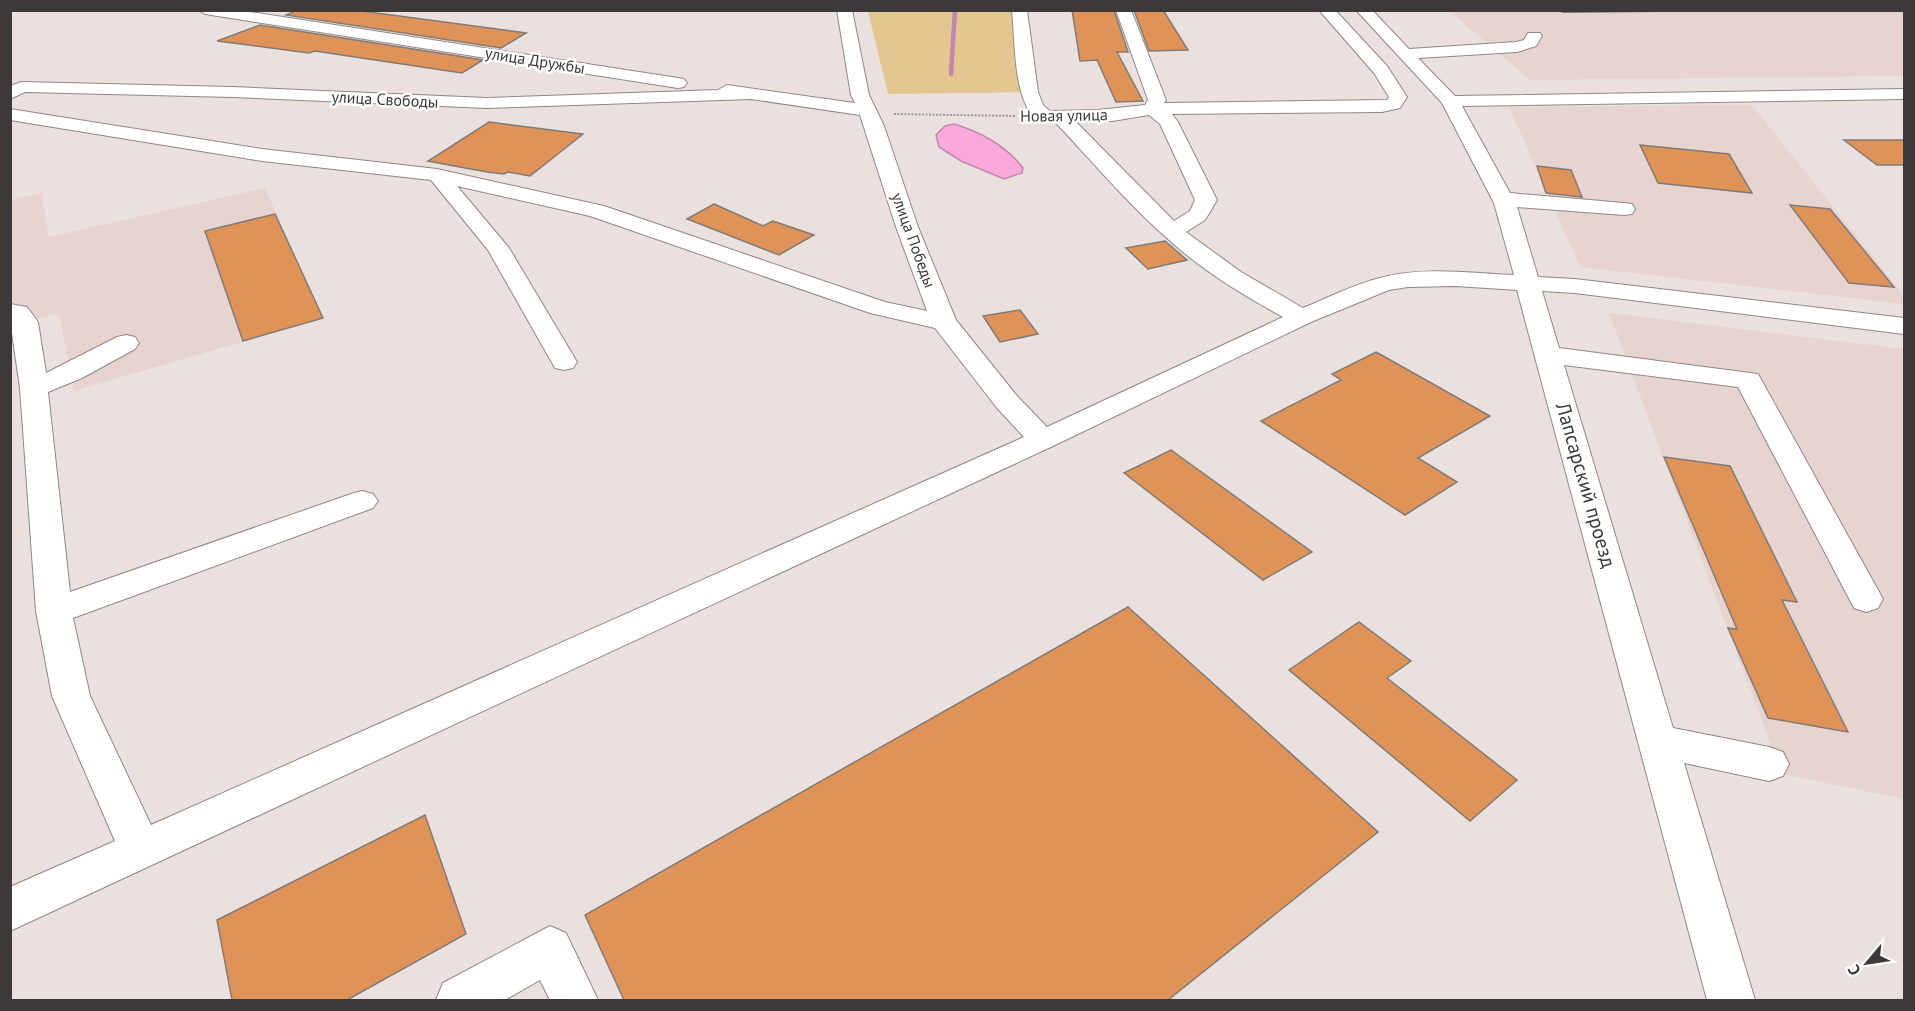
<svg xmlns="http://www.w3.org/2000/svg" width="1915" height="1011" font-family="'PT Sans',sans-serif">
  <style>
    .built { fill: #e7d4d0 }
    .green { fill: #e3c690 }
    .water { fill: #fba8dd; stroke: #c287ac; stroke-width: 1.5 }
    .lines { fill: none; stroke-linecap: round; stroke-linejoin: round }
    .stream { stroke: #c287ac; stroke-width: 4.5 }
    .building { fill: #df9359; stroke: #827b76; stroke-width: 1.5 }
    .minor-casing { stroke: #918886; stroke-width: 2 }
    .path { stroke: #a19a98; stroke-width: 2; stroke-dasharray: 2 1.5; stroke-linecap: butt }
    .minor { fill: #fff; fill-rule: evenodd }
    .rail-casing { stroke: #807a78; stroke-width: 4 }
    .rail { stroke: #fff; stroke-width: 2; stroke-dasharray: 7; stroke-linecap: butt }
    .labels { text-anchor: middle; stroke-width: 5; stroke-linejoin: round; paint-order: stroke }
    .far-street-label { font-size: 16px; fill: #3d3938; stroke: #fff }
    .street-label { font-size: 20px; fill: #3d3938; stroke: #fff }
  </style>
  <rect width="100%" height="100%" fill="#eae0de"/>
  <g class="built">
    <path d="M1449 11H1904V76L1530 80Z"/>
    <path d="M1752 105 1904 296V304L1580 267 1509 107Z"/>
    <path d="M265 188 323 318 74 391 59 313 11 325V200L41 193 49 237Z"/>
    <path d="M1609 313 1904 349V799L1782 774Z"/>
  </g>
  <path class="green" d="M868 11H1019L1029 92 888 94Z"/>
  <path class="water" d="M954 124C981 132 1006 146 1023 168L1022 173 1004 179 961 161 939 147 936 135 945 126Z"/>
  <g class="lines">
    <path class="stream" d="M951 74 955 10"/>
  </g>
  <g class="building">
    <path d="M298 10H354L526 33 501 48 286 15Z"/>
    <path d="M1072 10H1114L1128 52H1117L1143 101 1116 102 1097 60 1080 61Z"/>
    <path d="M1134 10H1163L1188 50 1149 51Z"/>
    <path d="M260 25 483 60 462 73 315 51 309 53 217 41Z"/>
    <path d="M489 122 583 134 530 176 508 172 504 174 487 172 428 161Z"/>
    <path d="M1844 140H1905V165H1877Z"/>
    <path d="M1640 145 1729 154 1752 193 1658 183Z"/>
    <path d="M1537 166 1571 170 1582 197 1546 193Z"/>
    <path d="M714 204 763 226 773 221 814 235 779 255 687 219Z"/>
    <path d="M1790 205 1830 209 1894 287 1849 283Z"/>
    <path d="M275 214 323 318 243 341 205 231Z"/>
    <path d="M1165 241 1187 260 1148 269 1126 248Z"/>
    <path d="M1020 310 1038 334 1000 342 983 316Z"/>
    <path d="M1376 352 1490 416 1418 458 1457 482 1405 515 1261 421 1341 380 1332 374Z"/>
    <path d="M1171 450 1312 552 1263 580 1124 473Z"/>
    <path d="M1664 457 1730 466 1797 602 1782 600 1848 732 1768 718 1728 628 1737 629Z"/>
    <path d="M1128 607 1378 832 1168 1000H624L585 915Z"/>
    <path d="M1359 622 1411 661 1387 678 1517 780 1470 821 1289 670Z"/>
    <path d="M425 815 466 934 347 1000H232L217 920Z"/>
  </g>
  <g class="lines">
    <g class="minor-casing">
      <g id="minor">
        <path d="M198 10H237L678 78 684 79 687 83 684 87 678 88 205 14Z"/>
        <path d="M837 10H852L869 95 884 126 918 227 956 320 1017 396 1047 427 1283 317C1245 296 1208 274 1176 246 1132 209 1095 164 1055 122 1049 122 1042 122 1037 119 1013 102 1015 38 1012 10H1027L1038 92 1043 105 1050 111 1098 110 1145 105 1148 100 1116 10H1131L1166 100 1164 103 1387 100 1389 97 1374 73 1319 10H1335L1387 66 1407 97 1400 108 1382 112 1172 114 1178 122 1217 200 1205 220 1186 232 1241 272 1303 308C1327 298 1351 286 1376 279 1419 266 1469 273 1514 275L1494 203 1442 103 1356 10H1372L1409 49 1516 42 1524 40 1528 33H1540L1542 36 1536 46 1517 52 1418 58 1455 96 1904 89V99L1462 106 1510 193 1624 203 1632 204 1635 209 1632 214 1624 215 1517 207 1538 277 1575 279 1904 318V334L1575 293 1542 291 1559 348 1758 374 1883 599 1878 608 1866 612 1854 608 1738 387 1564 365 1673 728 1769 747 1783 752 1789 764 1783 776 1769 781 1684 763 1755 1000H1707L1517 290 1456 286 1408 287 1389 290 1311 322 1053 446 10 931V887L115 841 52 696 36 611 20 388 10 319V304L27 307 38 322 46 373 117 337 126 335 135 337 139 343 135 349 82 378 48 392 70 592 351 494 362 491 373 494 378 501 373 508 73 618 90 696 151 825 1024 437 997 408 935 328 870 313 590 216 457 186 509 248 577 362 573 368 564 370 555 368 488 250 431 180 262 161 10 120V109L262 149 437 169 604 206 885 302 927 311 896 227 860 115 751 99 487 108 233 97 25 92 10 99V86L21 82 233 87 487 98 718 90 727 85 855 103 851 95ZM1149 115 1160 124 1195 200 1190 211 1174 221 1076 122 1112 121Z"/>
        <path d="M550 926 566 933 598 1000H550L540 980 505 1000H436L443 983Z"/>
      </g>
    </g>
    <path class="path" d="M894 114 1016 116"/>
    <use href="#minor" class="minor"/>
    <g class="rail-casing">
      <path id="rail" d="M1563 11 1666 10"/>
    </g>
    <use href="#rail" class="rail"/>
  </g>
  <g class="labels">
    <g class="far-street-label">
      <text transform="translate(535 60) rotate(9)" y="6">улица Дружбы</text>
      <text transform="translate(385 99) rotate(3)" y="6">улица Свободы</text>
      <text transform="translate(1064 115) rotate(-1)" y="6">Новая улица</text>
      <text transform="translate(914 240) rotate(70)" y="6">улица Победы</text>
    </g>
    <g class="street-label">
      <text transform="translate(1586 485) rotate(74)" y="7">Лапсарский проезд</text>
    </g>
  </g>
  <rect width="1915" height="1011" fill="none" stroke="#3d3938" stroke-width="24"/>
  <g transform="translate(1867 963) rotate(241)" stroke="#ffffff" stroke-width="4.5" paint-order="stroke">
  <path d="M0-4.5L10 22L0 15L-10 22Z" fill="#3d3938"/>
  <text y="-9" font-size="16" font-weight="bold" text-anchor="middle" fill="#3d3938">С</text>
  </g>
</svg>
